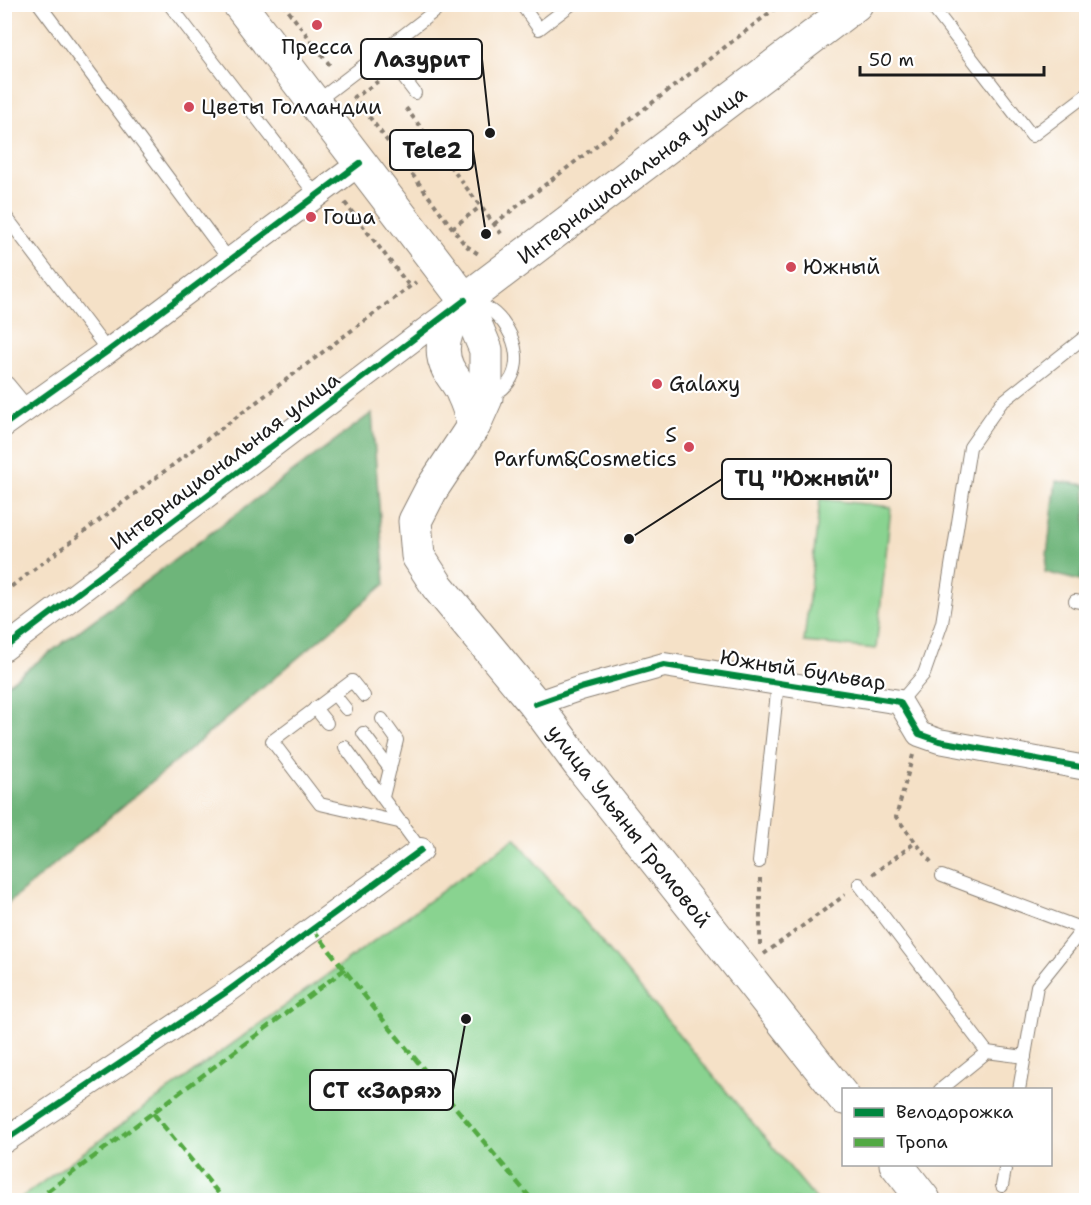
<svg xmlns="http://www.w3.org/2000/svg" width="1091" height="1205" font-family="'Shantell Sans',sans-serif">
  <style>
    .green { fill: #89d390; stroke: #527856; stroke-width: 1.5 }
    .forest { fill: #6eb57a; stroke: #45684b; stroke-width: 1.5 }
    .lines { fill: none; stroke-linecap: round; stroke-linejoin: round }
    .lane-casing { stroke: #887e72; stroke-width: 14 }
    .street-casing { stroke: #887e72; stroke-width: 26 }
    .secondary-casing { stroke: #887e72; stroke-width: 35 }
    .primary-casing { stroke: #887e72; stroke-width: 35 }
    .path { stroke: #887e72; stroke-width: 4; stroke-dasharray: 4.5 4.5; stroke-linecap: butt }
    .lane { stroke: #fff; stroke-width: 12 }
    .street { stroke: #fff; stroke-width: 24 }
    .secondary { stroke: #fff; stroke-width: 33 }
    .primary { stroke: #fff; stroke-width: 33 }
    .quiet { stroke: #52a943; stroke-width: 4.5; stroke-dasharray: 9 4.5; stroke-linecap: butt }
    .cycleway-casing { stroke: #fff; stroke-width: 10 }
    .cycleway { stroke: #00873e; stroke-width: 6 }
    .poi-dot { fill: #d1495b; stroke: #fff; stroke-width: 2 }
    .labels { text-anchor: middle; stroke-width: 4.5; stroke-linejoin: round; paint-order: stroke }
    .poi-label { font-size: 21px; fill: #1c1c1c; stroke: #fff; text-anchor: start }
    .street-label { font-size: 21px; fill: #1c1c1c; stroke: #fff }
    .leader { fill: none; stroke: #1c1c1c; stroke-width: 2 }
    .callout-dot { fill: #1c1c1c; stroke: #fff; stroke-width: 2 }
    .callout { fill: #fff; stroke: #1c1c1c; stroke-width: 2 }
    .callout-label { font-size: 22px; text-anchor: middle; font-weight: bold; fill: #1c1c1c }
  </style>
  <rect width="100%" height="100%" fill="#fff"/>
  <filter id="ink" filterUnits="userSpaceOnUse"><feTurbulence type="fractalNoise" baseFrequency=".0167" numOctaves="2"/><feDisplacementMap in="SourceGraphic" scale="12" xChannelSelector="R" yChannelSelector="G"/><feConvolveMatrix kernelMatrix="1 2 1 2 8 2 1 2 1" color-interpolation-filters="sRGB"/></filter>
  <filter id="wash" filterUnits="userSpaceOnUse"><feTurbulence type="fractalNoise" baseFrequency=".008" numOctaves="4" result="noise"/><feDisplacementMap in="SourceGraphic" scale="24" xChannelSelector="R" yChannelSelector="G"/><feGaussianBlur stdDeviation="1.35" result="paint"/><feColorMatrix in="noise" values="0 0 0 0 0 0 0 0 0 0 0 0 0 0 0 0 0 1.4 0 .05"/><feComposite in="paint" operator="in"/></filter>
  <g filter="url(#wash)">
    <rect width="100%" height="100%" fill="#f5e1c7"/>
    <g class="green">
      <path d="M820 499 891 507 876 649 804 642Z"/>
      <path d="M515 838 817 1200H18Z"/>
    </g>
    <g class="forest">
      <path d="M372 413 385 584 5 906V686Z"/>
      <path d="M1056 481 1086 485V555L1080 581 1045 572Z"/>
    </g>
  </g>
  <g filter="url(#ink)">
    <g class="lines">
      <g class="lane-casing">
        <g id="lane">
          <path d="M39 4 230 261"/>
          <path d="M169 4 316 195"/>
          <path d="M521 4 539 29 572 4"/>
          <path d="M930 4 1032 136 1086 95"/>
          <path d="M383 51 415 93"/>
          <path d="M316 102 440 7 438 4"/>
          <path d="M4 214 108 351"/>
          <path d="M472 302C478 304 484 305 489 309 519 330 530 379 491 396"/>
          <path d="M1075 601 1086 603"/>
          <path d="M334 694 346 709"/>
          <path d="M364 696 352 681 272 741 320 804 403 823"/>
          <path d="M900 702 924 674 942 623 970 447 1001 403 1086 336"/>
          <path d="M315 708 327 723"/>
          <path d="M382 719 397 740 383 797"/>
          <path d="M363 733 390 769"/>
          <path d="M345 747 421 850"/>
          <path d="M759 862 778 683"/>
          <path d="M942 876 1083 929"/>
          <path d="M859 884 987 1052 940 1090"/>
          <path d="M987 1052 1025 1057"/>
          <path d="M1019 1090 1037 986 1086 925"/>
          <path d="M1002 1186 1006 1164"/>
        </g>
      </g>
      <g class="street-casing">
        <g id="street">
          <path d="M4 388 23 411"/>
          <path d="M4 425 108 351 360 163"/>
          <path d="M4 649 457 306"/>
          <path d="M535 704 581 688 664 665 900 702 919 734 939 741 1086 768"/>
          <path d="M4 1141 225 993 421 850"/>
        </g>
      </g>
      <g class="secondary-casing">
        <g id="secondary">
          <path d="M465 300 486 350V398L474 425 431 490 415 521 418 556 438 587 535 704 580 765 844 1098"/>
          <path d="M474 425C471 415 468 404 463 394 460 385 453 378 448 369 435 344 451 320 465 300L856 4"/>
          <path d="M896 1164 924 1200"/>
        </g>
      </g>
      <g class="primary-casing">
        <path id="primary" d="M239 4 465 300"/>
      </g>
      <g class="path">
        <path d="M283 4 332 68"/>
        <path d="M360 94 383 78"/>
        <path d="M353 95 465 245 480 255"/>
        <path d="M406 108 503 236"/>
        <path d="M345 203 410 287"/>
        <path d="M494 224 781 4"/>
        <path d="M452 228 480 207"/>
        <path d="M4 592 416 282"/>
        <path d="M913 755 896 817 931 862"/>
        <path d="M873 874 916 842"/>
        <path d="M760 878V945"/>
        <path d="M764 954 845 895"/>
      </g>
      <use href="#lane" class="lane"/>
      <use href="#street" class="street"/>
      <use href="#secondary" class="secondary"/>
      <use href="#primary" class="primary"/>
      <g class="quiet">
        <path d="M313 929 384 1021 532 1200"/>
        <path d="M153 1113 224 1200"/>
        <path d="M36 1200 345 969"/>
      </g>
      <g class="cycleway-casing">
        <g id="cycleway">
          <path d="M4 425 108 351 360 163"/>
          <path d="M4 649 465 300"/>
          <path d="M535 704 581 688 664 665 900 702 919 734 939 741 1086 768"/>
          <path d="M4 1141 225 993 421 850"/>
        </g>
      </g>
      <use href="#cycleway" class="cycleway"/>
    </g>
  </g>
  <g class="poi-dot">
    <circle cx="317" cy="25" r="6"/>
    <circle cx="189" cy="107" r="6"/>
    <circle cx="311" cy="217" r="6"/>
    <circle cx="791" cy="267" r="6"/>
    <circle cx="657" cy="384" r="6"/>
    <circle cx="689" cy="447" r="6"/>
  </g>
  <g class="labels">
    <g class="poi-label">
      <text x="317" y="54" text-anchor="middle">Пресса</text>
      <text x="201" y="114">Цветы Голландии</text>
      <text x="323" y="224">Гоша</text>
      <text x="803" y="274">Южный</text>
      <text x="669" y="391">Galaxy</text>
      <text x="677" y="442" text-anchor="end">S<tspan x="677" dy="24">Parfum&amp;Cosmetics</tspan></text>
    </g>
    <g class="street-label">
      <text transform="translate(632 175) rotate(-37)" y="7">Интернациональная улица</text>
      <text transform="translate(225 461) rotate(-37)" y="7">Интернациональная улица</text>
      <text transform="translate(803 670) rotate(9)" y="7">Южный бульвар</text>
      <text transform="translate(629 826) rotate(52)" y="7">улица Ульяны Громовой</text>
    </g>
  </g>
  <path class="leader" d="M490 133L482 59M486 234L473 150M629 539L722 479M466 1019L453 1090"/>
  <g class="callout-dot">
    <circle cx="490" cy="133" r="6"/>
    <circle cx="486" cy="234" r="6"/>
    <circle cx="629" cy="539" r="6"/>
    <circle cx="466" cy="1019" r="6"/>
  </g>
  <g class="callout">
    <rect x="361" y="39" width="121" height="40" rx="6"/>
    <rect x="390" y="130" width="83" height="40" rx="6"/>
    <rect x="722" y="459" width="169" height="40" rx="6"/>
    <rect x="310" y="1070" width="143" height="40" rx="6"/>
  </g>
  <g class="callout-label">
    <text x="422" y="67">Лазурит</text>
    <text x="432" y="158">Tele2</text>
    <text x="807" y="486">ТЦ "Южный"</text>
    <text x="382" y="1098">СТ «Заря»</text>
  </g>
  <rect width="1091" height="1205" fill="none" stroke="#fff" stroke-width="24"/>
  <rect x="842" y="1088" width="210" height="78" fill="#ffffff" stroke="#a4a4a4" stroke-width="1.5"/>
  <rect x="854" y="1108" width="30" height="9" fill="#00873e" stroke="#a4a4a4" stroke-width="1.5"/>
  <text x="896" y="1118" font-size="18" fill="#1c1c1c">Велодорожка</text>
  <rect x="854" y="1138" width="30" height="9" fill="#52a943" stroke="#a4a4a4" stroke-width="1.5"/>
  <text x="896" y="1148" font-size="18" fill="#1c1c1c">Тропа</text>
  <path d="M860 66v9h184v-9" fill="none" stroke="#1c1c1c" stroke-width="3"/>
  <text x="869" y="66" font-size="18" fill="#1c1c1c" stroke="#ffffff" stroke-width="4.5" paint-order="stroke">50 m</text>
</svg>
